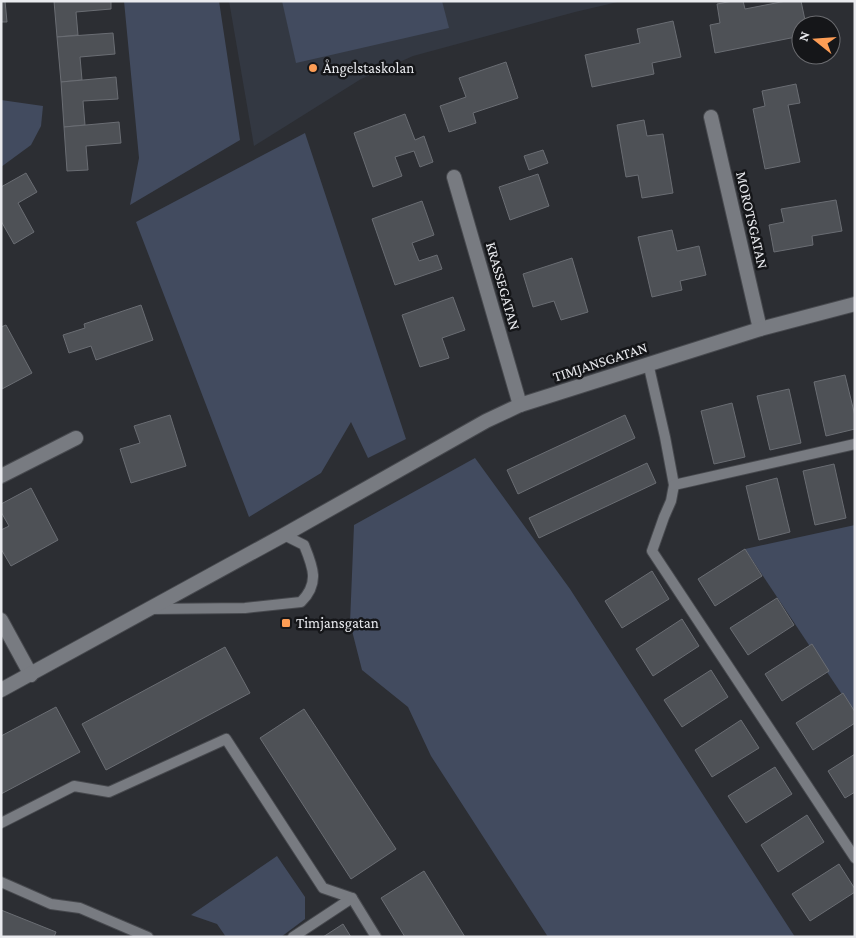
<svg xmlns="http://www.w3.org/2000/svg" width="856" height="938" font-family="'Crimson Pro',serif">
  <style>
    .built { fill: #333842 }
    .green { fill: #424b5f }
    .building { fill: #4e5156; stroke: #6a6d73 }
    .lines { fill: none; stroke-linecap: round; stroke-linejoin: round }
    .service-casing { stroke: #47494e; stroke-width: 12 }
    .minor-casing { stroke: #47494e; stroke-width: 16 }
    .service { stroke: #787b81; stroke-width: 10 }
    .minor { stroke: #787b81; stroke-width: 14 }
    .poi-dot { fill: #fd9d55; stroke: #151619; stroke-width: 2 }
    .labels { text-anchor: middle; stroke-width: 5; stroke-linejoin: round; paint-order: stroke }
    .poi-label { font-size: 15px; fill: #eaebef; stroke: #151619; text-anchor: start }
    .street-label { font-size: 15px; fill: #eaebef; stroke: #151619 }
  </style>
  <rect width="100%" height="100%" fill="#2c2e33"/>
  <path class="built" d="M229 1H622L575 12 413 56 361 79 254 146Z"/>
  <g class="green">
    <path d="M124 1H219L240 140 130 205 139 158Z"/>
    <path d="M282 1H442L449 28 296 63Z"/>
    <path d="M1 100 43 106 41 126 31 145 1 167Z"/>
    <path d="M305 133 406 439 368 458 351 422 321 473 249 517 136 222Z"/>
    <path d="M475 458 570 589 795 937H548L431 756 408 707 362 670 350 623 354 525Z"/>
    <path d="M855 525V714L745 549Z"/>
    <path d="M277 856 305 897V919L281 937H226L217 924 191 915Z"/>
  </g>
  <g class="building">
    <path d="M1 1H5L7 22H1Z"/>
    <path d="M54 1H111V9L76 12 78 35 57 37Z"/>
    <path d="M733 1H743L745 9 786 1H801L806 25H801V36L715 53 710 25 720 23 717 4Z"/>
    <path d="M673 21 681 57 652 63 654 74 592 87 585 55 640 43 637 29Z"/>
    <path d="M113 33 115 54 80 57 82 80 61 82 57 37Z"/>
    <path d="M506 62 518 98 473 113 476 123 449 132 440 106 466 97 459 78Z"/>
    <path d="M116 77 118 99 83 101 85 125 64 127 61 82Z"/>
    <path d="M796 84 800 103 788 105 800 162 765 169 753 109 765 106 762 91Z"/>
    <path d="M405 114 415 140 424 136 433 162 420 167 414 151 395 157 402 176 373 187 354 133Z"/>
    <path d="M644 120 647 136 663 134 673 193 642 198 638 175 626 177 617 125Z"/>
    <path d="M119 122 121 143 86 146 88 170 67 171 64 127Z"/>
    <path d="M543 150 548 163 529 170 524 156Z"/>
    <path d="M26 173 37 192 18 203 34 232 14 244 1 221V187Z"/>
    <path d="M538 174 549 206 510 220 499 187Z"/>
    <path d="M836 200 842 231 812 236 813 245 774 252 769 225 784 222 781 209Z"/>
    <path d="M422 201 434 235 412 243 419 261 437 255 442 269 395 285 372 219Z"/>
    <path d="M672 230 677 251 699 246 706 275 680 281 682 290 652 297 638 237Z"/>
    <path d="M572 258 588 312 561 320 554 301 533 307 523 274Z"/>
    <path d="M453 297 465 330 442 338 449 358 420 367 402 315Z"/>
    <path d="M141 305 153 340 96 360 91 346 69 353 63 335 85 328 84 324Z"/>
    <path d="M6 325 32 373 2 389 1 327Z"/>
    <path d="M845 375 855 416V429L826 436 814 382Z"/>
    <path d="M789 389 801 443 770 450 757 396Z"/>
    <path d="M732 403 745 457 714 464 701 411Z"/>
    <path d="M170 415 186 466 131 483 120 449 140 443 134 426Z"/>
    <path d="M625 415 635 438 518 494 507 470Z"/>
    <path d="M647 463 656 483 539 538 529 518Z"/>
    <path d="M834 464 846 518 815 525 803 471Z"/>
    <path d="M777 478 790 532 759 540 746 486Z"/>
    <path d="M31 488 58 540 11 566 1 549V530L9 526 1 512V504Z"/>
    <path d="M745 549 762 576 715 606 698 579Z"/>
    <path d="M652 571 669 599 622 628 605 601Z"/>
    <path d="M777 598 794 625 748 655 730 628Z"/>
    <path d="M682 619 699 646 653 676 636 649Z"/>
    <path d="M812 644 829 671 782 701 765 674Z"/>
    <path d="M225 647 250 693 106 770 82 724Z"/>
    <path d="M711 670 728 697 682 727 664 700Z"/>
    <path d="M843 693 855 712V723L813 750 796 723Z"/>
    <path d="M56 707 80 752 1 794V736Z"/>
    <path d="M304 709 396 849 351 879 260 738Z"/>
    <path d="M741 720 759 748 712 777 695 750Z"/>
    <path d="M855 754V792L845 798 828 771Z"/>
    <path d="M775 767 792 794 746 823 728 796Z"/>
    <path d="M807 815 824 842 778 872 761 845Z"/>
    <path d="M839 864 855 889V892L810 921 792 894Z"/>
    <path d="M424 871 465 937H405L381 898Z"/>
    <path d="M1 910 56 932 54 937H1Z"/>
    <path d="M343 924 351 937H323Z"/>
  </g>
  <g class="lines">
    <g class="service-casing">
      <g id="service">
        <path d="M648 363 665 437 674 485 671 501 664 517 652 551 855 858"/>
        <path d="M674 485 855 444"/>
        <path d="M151 609 245 608 301 602C320 583 313 567 304 545L284 535"/>
        <path d="M1 823 74 786 109 792 226 739 323 888 352 898 376 937"/>
        <path d="M1 882 51 904 80 908 148 937"/>
        <path d="M293 937 352 898"/>
      </g>
    </g>
    <g class="minor-casing">
      <g id="minor">
        <path d="M711 117 760 329"/>
        <path d="M454 177 520 405"/>
        <path d="M1 476 76 438"/>
        <path d="M1 620 31 675"/>
        <path d="M1 690 284 535 486 421 520 405 760 329 855 304"/>
      </g>
    </g>
    <use href="#service" class="service"/>
    <use href="#minor" class="minor"/>
  </g>
  <g class="poi-dot">
    <circle cx="313" cy="68" r="5"/>
    <rect x="281" y="618" width="10" height="10" rx="2.5"/>
  </g>
  <g class="labels">
    <g class="poi-label">
      <text x="323" y="73">Ångelstaskolan</text>
      <text x="296" y="628">Timjansgatan</text>
    </g>
    <g class="street-label">
      <text transform="translate(752 220) rotate(77)" y="5">MOROTSGATAN</text>
      <text transform="translate(503 286) rotate(74)" y="5">KRASSEGATAN</text>
      <text transform="translate(600 362) rotate(-18)" y="5">TIMJANSGATAN</text>
    </g>
  </g>
  <rect width="856" height="938" fill="none" stroke="#eaebef" stroke-width="5"/>
  <g transform="translate(816 40) rotate(287)"><circle r="24" fill="#151619" stroke="#6a6b6f"/>
  <path d="M0-4L9 19L0 12L-9 19Z" fill="#fd9d55"/>
  <text y="-8" font-size="14" font-weight="bold" text-anchor="middle" fill="#eaebef">N</text>
  </g>
</svg>
